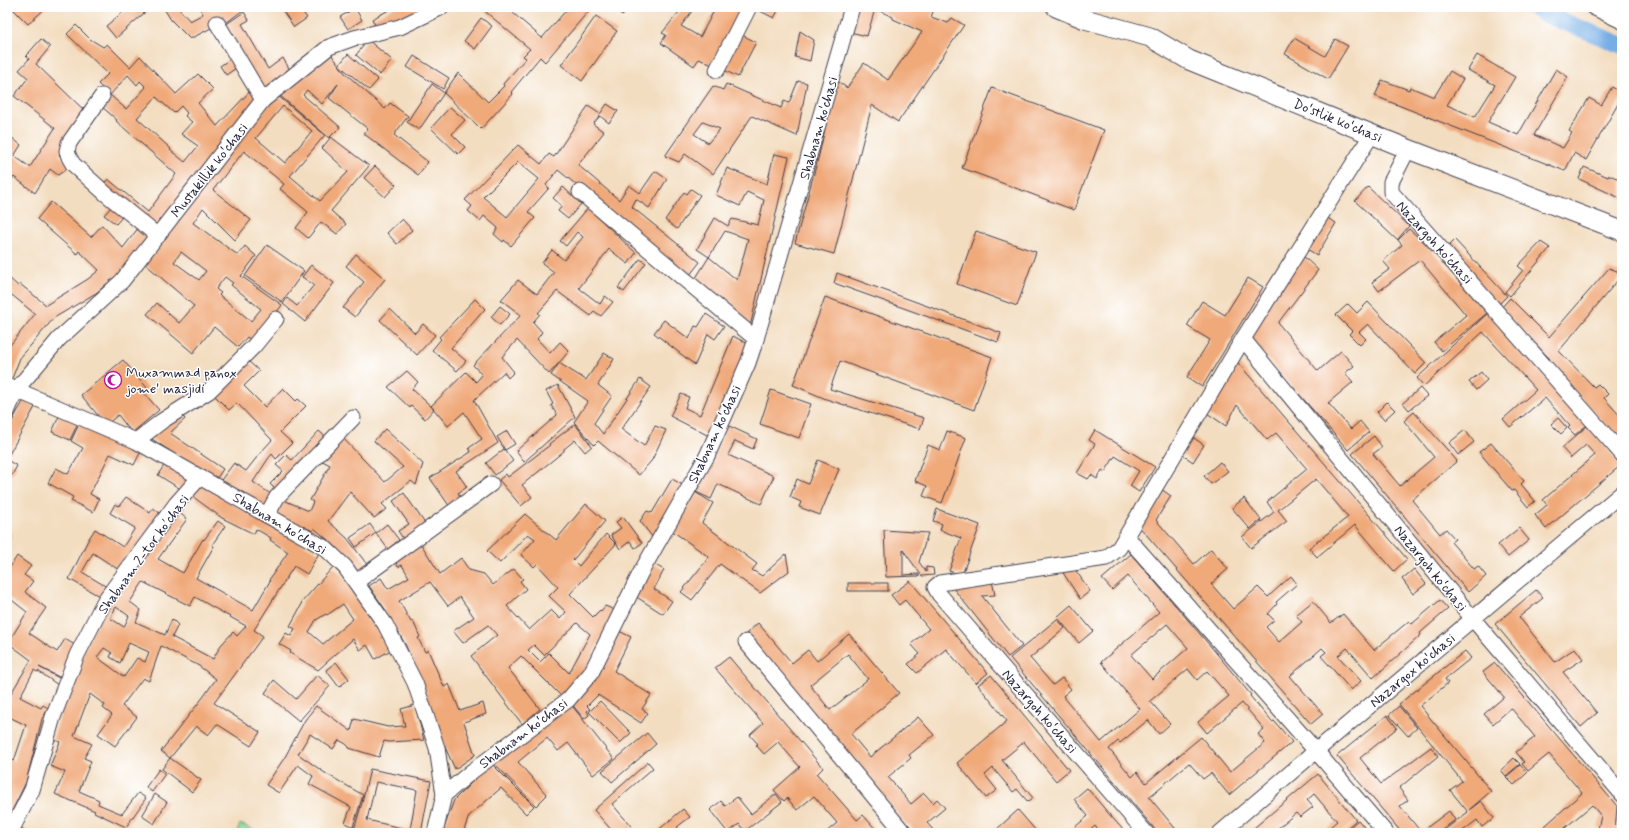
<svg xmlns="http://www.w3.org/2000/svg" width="1629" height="840" font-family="Mynerve,sans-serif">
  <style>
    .green { fill: #8cdc9b; stroke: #577f6b }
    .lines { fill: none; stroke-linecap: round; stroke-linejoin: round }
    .canal { stroke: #76ade5; stroke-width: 17 }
    .building { fill: #f0a979; fill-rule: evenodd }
    .minor-casing { stroke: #413e4f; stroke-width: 17 }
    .tertiary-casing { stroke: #413e4f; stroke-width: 21 }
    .minor { stroke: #fff; stroke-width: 15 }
    .tertiary { stroke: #fff; stroke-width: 19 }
    .labels { text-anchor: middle; stroke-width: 3; stroke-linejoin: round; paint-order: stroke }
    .street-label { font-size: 14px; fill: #22223b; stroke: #fff }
    .poi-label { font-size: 14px; fill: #22223b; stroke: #fff; text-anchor: start }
  </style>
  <rect width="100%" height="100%" fill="#fff"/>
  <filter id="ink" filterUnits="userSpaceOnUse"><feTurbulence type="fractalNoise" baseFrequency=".025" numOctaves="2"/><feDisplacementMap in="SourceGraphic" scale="8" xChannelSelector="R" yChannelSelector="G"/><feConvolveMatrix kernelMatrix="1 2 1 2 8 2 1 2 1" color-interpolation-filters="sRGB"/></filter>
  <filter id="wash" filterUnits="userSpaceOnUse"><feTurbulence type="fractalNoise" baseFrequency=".012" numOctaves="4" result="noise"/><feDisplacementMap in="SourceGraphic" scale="16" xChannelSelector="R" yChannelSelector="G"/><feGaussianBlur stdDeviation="0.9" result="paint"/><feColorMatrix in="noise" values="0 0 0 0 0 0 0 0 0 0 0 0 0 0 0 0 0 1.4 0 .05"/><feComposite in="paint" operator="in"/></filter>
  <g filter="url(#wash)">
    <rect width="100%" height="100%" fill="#f3ddc0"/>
    <path class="green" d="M240 824 261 833H237Z"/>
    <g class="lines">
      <path class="canal" d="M1533 7 1542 13 1622 45"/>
    </g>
    <g id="blocks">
      <g class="building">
        <path d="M11 7H47L28 24Z"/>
        <path d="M129 7H151L116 38 106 26Z"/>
        <path d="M163 7H177L190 21 203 14 199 7H247L226 23 221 16 212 21 215 26 190 39 171 20Z"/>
        <path d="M280 7H299L307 18 294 27Z"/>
        <path d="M395 7H432L377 29 372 19Z"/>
        <path d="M481 7H506L542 38 569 7H592L545 62 540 57 511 92 513 94 481 129 444 93 458 73 488 102 504 86 503 84 526 58 523 56 530 49 481 8Z"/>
        <path d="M614 7H633L622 16Z"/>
        <path d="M683 7H695L681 26 700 37 716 7H742L712 65 699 59 694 66 661 43 666 35 662 33Z"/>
        <path d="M757 7H780L774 18 756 9Z"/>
        <path d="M856 7H935L931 17 948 23 952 18 964 25 898 122 872 105 834 254 795 243 819 155 836 80 847 88 864 63 888 80 922 32 893 19V17L875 9 867 36 850 32Z"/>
        <path d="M355 8 362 20 348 29 340 17Z"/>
        <path d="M244 12 249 20 242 24 268 69 283 58 291 72 264 92 225 25Z"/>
        <path d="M596 16 617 31 582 81 561 65Z"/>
        <path d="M481 18 492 26 475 49 464 41Z"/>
        <path d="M76 25 90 39 103 47 107 44 130 67 140 56 176 94 198 74 213 89 198 103 217 126 253 88 260 97 216 147 218 149 154 231 101 187 108 179 148 212 176 174 116 121 117 120 101 106 110 95 98 84 108 74 67 34ZM128 75 137 85 140 81 146 87 126 109 110 95ZM156 97 174 113 181 106 187 113 185 116 192 122 181 134 198 146 185 162 170 150 171 149 137 118Z"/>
        <path d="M800 31 814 40 810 61 795 57Z"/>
        <path d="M740 34 756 42 738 77 722 69Z"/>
        <path d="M1294 38 1325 56 1335 39 1348 46 1328 79 1285 54Z"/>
        <path d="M41 39 50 47 36 64 86 112 59 155 71 166 58 175 50 169 35 193 14 177 7 185V134L21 145 14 156 30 167 55 128 14 96 28 78 19 70 29 59 26 56Z"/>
        <path d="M368 40 392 60 380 75 356 55Z"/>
        <path d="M331 54 345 73 385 109 390 103 408 116 394 135 428 162 418 175 363 133 368 129 329 98 338 84 322 104 307 90 303 95 340 127 329 138 278 94 306 72 307 74Z"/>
        <path d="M348 54 378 80 369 90 339 65Z"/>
        <path d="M1477 55 1515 77 1488 122 1518 135 1556 69 1568 77 1534 135 1563 148 1572 133 1569 131 1589 98 1601 105 1612 87 1622 93V97L1586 160 1574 153 1565 171 1375 96 1382 80 1409 90 1410 87 1434 97 1450 71 1463 79 1447 105 1475 117 1495 85 1468 70Z"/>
        <path d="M414 56 449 78 443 89 407 67Z"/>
        <path d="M233 57 239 66 226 75 220 66Z"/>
        <path d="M798 81 807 83 797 136 752 116 713 174 685 154 679 162 665 156 713 86 723 90 726 84 781 108 784 101 789 103ZM703 122 720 129 708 143 694 134Z"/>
        <path d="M432 84 444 93 419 130 407 122Z"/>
        <path d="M992 88 1104 130 1074 210 962 168Z"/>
        <path d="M277 95 325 135 290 176 320 201 348 172 322 148 331 137 369 166 331 211 346 224 337 234 321 222 308 238 296 228 308 212 280 189 284 184 244 151 213 190 251 220 235 240 203 208 193 223 238 255 245 246 256 256 241 276 282 305 254 343 247 337 238 347 214 327 193 353 147 314 157 303 179 323 194 306 143 262 235 144ZM283 106 312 131 285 163 256 138ZM181 252 206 271 199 280 174 262ZM225 277 233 283 231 285 261 309 251 321 219 295 221 293 216 289Z"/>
        <path d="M607 104 618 111 609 123 600 116 593 124 604 132 578 165 619 200 629 185 640 193 655 171 667 179 649 208 636 199 632 207 700 262 689 276 558 170 546 185 549 188 528 212 535 218 511 246 504 240 503 242 494 234 498 228 484 216 480 221 468 211 472 206 465 200 518 145 541 164 549 154 554 157 588 106 600 114ZM518 162 539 179 507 217 483 197Z"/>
        <path d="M450 107 465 120 452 134 465 147 458 154 431 128Z"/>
        <path d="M774 154 789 157 750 327 694 281 709 257 737 280 748 239 725 231 709 257 697 249 715 218 728 226 732 219 758 225 764 200 747 192 740 206 716 195 727 168 767 184Z"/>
        <path d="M375 166 396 185 385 197 364 178Z"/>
        <path d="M1584 167 1608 177 1609 175 1622 180V199L1579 179Z"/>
        <path d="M563 187 581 204 568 219 558 211 562 206 553 198Z"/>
        <path d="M1368 187 1409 226 1397 240 1355 201Z"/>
        <path d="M691 189 700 195 677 229 665 220 684 192 687 194Z"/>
        <path d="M51 202 91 237 102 225 123 248 139 227 151 238 122 271 96 293 54 318 20 358 11 381 7 379V349L35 314 12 295 10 296 7 295V276L18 286 20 284 46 305 88 279 99 270 79 251 77 254 37 219Z"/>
        <path d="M112 206 123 216 116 224 104 215Z"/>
        <path d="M588 208 636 253 628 264 609 249 579 288 600 304 605 296 613 302 601 316 594 311 591 316 557 291 538 313 540 314 533 322 542 332 537 339 550 353 560 342 569 351 559 363 586 380 604 353 614 359 598 385 612 396 594 423 603 434 640 379 651 387 621 429 644 446 655 426 666 430 652 460 639 475 598 441 594 445 574 422 588 401 551 375 559 363 549 374 517 340 502 357 514 372 508 378 504 372 474 400 498 443 456 471 467 487 458 493 462 499 450 507 430 478 471 452 469 448 482 439 464 412 448 426 431 406 466 372 476 382 482 375 473 365 521 315 501 300 518 280 537 294 554 272 542 263 552 250 564 260 583 237 577 232 566 246 560 241Z"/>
        <path d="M1324 216 1336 223 1317 255 1305 248Z"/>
        <path d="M402 219 412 230 397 244 387 233Z"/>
        <path d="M1409 229 1425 243 1487 313 1442 351 1434 342 1466 315 1420 260 1379 291 1372 282 1390 269 1383 261 1402 245 1398 240Z"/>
        <path d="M976 231 1036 252 1017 306 957 284Z"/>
        <path d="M1455 240 1507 296 1498 305 1447 248Z"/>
        <path d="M1541 242 1550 248 1510 296 1505 292 1523 270 1518 266Z"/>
        <path d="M267 245 304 271 282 302 245 276Z"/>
        <path d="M356 254 385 279 355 317 343 308 364 282 346 266Z"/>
        <path d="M1301 254 1318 270 1278 323 1318 371 1341 351 1354 366 1345 373 1353 382 1328 403 1351 429 1360 421 1369 432 1348 450 1248 336Z"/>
        <path d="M640 259 646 263 624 292 618 288Z"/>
        <path d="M311 265 334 283 305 322 283 304 287 298 297 306 314 285 302 277Z"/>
        <path d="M1609 268 1622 273V275L1559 351 1594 387 1598 384 1608 394 1604 398 1622 418V443L1547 361 1550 359 1501 308 1510 298 1549 337Z"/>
        <path d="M837 273 1001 333 998 342 834 283Z"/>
        <path d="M1248 278 1263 287 1202 387 1187 377 1210 340 1187 326 1202 301 1225 315Z"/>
        <path d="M825 297 992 357 974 410 840 361 830 389 924 418 920 429 826 399 793 385Z"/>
        <path d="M475 299 485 309 451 348 466 361 457 371 432 350 441 339 439 337Z"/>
        <path d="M1368 302 1426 363 1415 374 1368 324 1359 332 1366 339 1360 345 1349 334 1352 331 1336 315 1348 304 1357 313Z"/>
        <path d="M500 306 510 314 500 325 491 317Z"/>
        <path d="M390 309 415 333 423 324 435 335 417 355 380 320Z"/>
        <path d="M1488 313 1587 425 1575 435 1568 428 1570 426 1545 398 1510 427 1503 419 1536 390 1483 332 1424 386 1417 378Z"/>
        <path d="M706 314 724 326 715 339 708 334 695 365 654 333 664 320 689 339 695 326 698 327Z"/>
        <path d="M733 336 748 344 709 436 670 416 681 394 689 397 685 408 700 415Z"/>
        <path d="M1233 357 1407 559 1394 571 1355 525 1317 557 1309 548 1348 517 1316 479 1278 510 1287 521 1251 548 1242 537 1274 512 1267 502 1307 469 1276 433 1267 440 1237 405 1226 426 1204 411Z"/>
        <path d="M245 358 259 371 244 386 265 407 283 388 296 401 298 399 306 406 280 432 292 443 276 459 272 454 268 459 253 482 275 497 266 510 218 484 234 463 246 471 261 452 272 440 237 403 229 410 211 392Z"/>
        <path d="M123 360 148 389 144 393 159 410 132 433 118 415 106 425 81 395Z"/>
        <path d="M407 371 418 382 412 389 434 409 425 419 411 406 410 408 388 387Z"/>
        <path d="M1481 372 1487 380 1476 390 1469 382Z"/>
        <path d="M558 385 575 417 524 462 516 451 557 415 551 405 553 404 546 391Z"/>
        <path d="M1420 388 1427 396 1409 410 1403 403Z"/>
        <path d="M771 390 811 404 799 438 760 424Z"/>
        <path d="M24 400 35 407 7 458V430Z"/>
        <path d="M1387 402 1395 410 1384 420 1377 412Z"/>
        <path d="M179 412 185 419 170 433 223 469 215 481 149 437Z"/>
        <path d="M1414 412 1457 461 1412 500 1440 534 1446 529 1455 539 1451 542 1474 569 1478 566 1486 576 1468 592 1352 454 1374 436 1382 447 1373 454 1400 486 1434 457 1404 421Z"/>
        <path d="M60 414 78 423 70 440 52 432Z"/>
        <path d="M1558 418 1567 428 1561 434 1551 424Z"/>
        <path d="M80 422 141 451 134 465 110 454 90 494 99 499 93 512 71 501 73 497 48 483 56 468 68 474 83 448 71 441Z"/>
        <path d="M575 424 592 446 585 452 575 440 564 449V451L522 485 532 497 521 506 499 480 506 474 508 477 550 445 549 444Z"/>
        <path d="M727 425 757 439 753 449 735 441 728 455 774 476 761 504 718 484 711 499 696 492 712 462Z"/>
        <path d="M1587 426 1621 465 1546 529 1535 515 1547 505 1543 500 1595 455 1586 445 1571 458 1562 448Z"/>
        <path d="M385 429 423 464 416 485 411 481 382 504 387 509 374 518 350 492 328 521 347 538 369 567 357 576 336 547 314 528 313 531 272 513 279 498 309 511 313 502 310 500 330 465 317 458 339 434 385 482 403 467 374 441Z"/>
        <path d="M1095 430 1155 467 1139 492 1130 486 1139 471 1115 456 1105 472 1102 470 1097 479 1091 475 1088 479 1077 473 1095 444 1089 440Z"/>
        <path d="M1465 430 1474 442 1458 455 1449 443Z"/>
        <path d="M319 431 328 439 279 493 270 484 283 471 276 465 286 455 292 460Z"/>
        <path d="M507 431 515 444 505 450 497 437Z"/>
        <path d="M947 431 966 438 942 503 923 496 927 486 915 481 928 445 940 450Z"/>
        <path d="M1191 436 1204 445 1193 462 1180 453Z"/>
        <path d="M1491 443 1524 481 1521 484 1535 501 1528 507 1514 490 1512 491 1479 452Z"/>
        <path d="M504 449 513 461 495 475 486 463Z"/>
        <path d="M7 460 17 466 12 475 7 472Z"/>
        <path d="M818 460 839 469 820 515 799 507 801 502 790 497 797 479 808 484Z"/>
        <path d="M166 462 190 477 182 490 158 475Z"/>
        <path d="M1220 462 1228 471 1211 484 1204 476Z"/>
        <path d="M672 479 683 485 653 538 640 521 647 511 652 513Z"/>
        <path d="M201 484 247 513 319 553 307 574 294 566 254 630 263 636 214 703 260 732 251 746 217 724 208 735 196 726 170 758 161 751 204 696 216 679 199 666 161 646 149 681 143 678 122 706 137 717 115 746 98 734 112 715 103 708 105 705 90 694 74 736 92 744 84 758 91 761 79 791 99 800 98 804 122 814 138 793 146 798 126 827 94 812 95 811 55 794 65 772 50 766 60 742 53 739 74 670 108 601 177 511 187 519 158 559 183 573 203 539 204 540 218 521 225 526 212 545 214 546 196 578 253 610 270 581 269 580 288 552 270 540 271 538 256 529 254 534 222 518 192 496ZM143 582 190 606 195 597 246 626 237 636 233 632 221 645 213 659 172 637 178 625 172 619 165 635 136 622 141 610 130 602ZM116 607 129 616 124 627 110 618ZM129 643 149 652 145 662 137 658 124 677 97 657 104 648 112 653 110 657 120 663Z"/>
        <path d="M1161 489 1171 496 1156 520 1194 564 1211 549 1228 569 1211 584 1233 609 1258 587 1268 597 1291 576 1297 584 1276 602 1277 604 1268 614 1274 620 1266 627 1279 642 1302 622 1296 615 1313 601 1331 623 1343 614 1374 650 1409 621 1412 624 1440 600 1448 609 1420 633 1421 635 1373 678 1347 648 1338 656 1361 681 1351 690 1321 656 1326 652 1322 648 1290 676 1323 714 1311 724 1137 524Z"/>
        <path d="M693 491 713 503 702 523 757 564 752 570 762 576 786 554 789 571 760 593 720 564 692 600 681 592 709 557 671 530Z"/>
        <path d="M404 493 426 525 404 540 398 531 409 524 393 501Z"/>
        <path d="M126 497 150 513 153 508 161 514 119 570 93 553 82 572 107 587 101 597 69 579 88 540 95 529 123 547 135 528 110 513 115 504 119 506Z"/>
        <path d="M1244 498 1261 520 1250 529 1232 508Z"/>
        <path d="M586 504 605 521 573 560 579 566 606 534 616 544 570 594 593 617 600 610 601 611 605 606 615 610 579 683 561 696 521 656 508 668 540 709 522 724 471 656 497 635 488 625 463 643 453 631 474 617 460 597 448 606 430 582 399 601 411 622 413 621 420 637 418 638 425 652 428 650 444 687 449 684 460 711 483 703 486 714 464 722 475 755 455 769 434 723 424 696 427 694 405 644 397 630 395 631 383 610 385 609 369 586 381 578 388 589 409 577 402 565 398 567 394 558 419 541 440 574 461 558 469 570 484 574 493 585 514 569 523 579 520 581 526 589 507 606 529 630 551 610 560 619 566 612 549 596 558 587 537 564 534 567 521 555 535 539 528 534 500 563 487 551 525 514 556 540ZM577 623 590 634 569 673 549 653 540 662 528 650 534 645 544 655Z"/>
        <path d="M937 509 980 525 962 575 949 571 961 538 940 530 942 524 933 521Z"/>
        <path d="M623 517 642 543 635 548 630 541 620 549 611 535 621 528 616 522Z"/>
        <path d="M370 524 376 533 356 547 350 538Z"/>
        <path d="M387 524 399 540 388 549 376 533Z"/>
        <path d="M1519 528 1529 540 1508 557 1498 545Z"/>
        <path d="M884 530 928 533 919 562 926 572V567L933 568 934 575 922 576 903 550V575L919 574V576L886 577Z"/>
        <path d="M7 532 12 535 7 543Z"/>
        <path d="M1131 554 1212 648 1251 695 1250 696 1272 722 1274 721 1292 742 1229 795 1211 773 1203 779 1189 763 1149 797 1179 833H1158L1010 658 1057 619 1065 628 1030 658 1053 685 1062 678 1071 689 1063 696 1101 742 1140 709 1101 662 1159 612 1128 576 1112 590 1102 579ZM1167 624 1188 648 1152 679 1131 655ZM1188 669 1197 680 1207 671 1229 696 1198 722 1207 733 1242 703 1264 729 1258 734 1265 743 1230 772 1201 737 1146 783 1137 772 1132 777 1109 749 1118 741 1120 743 1148 720 1159 734 1170 724 1150 701Z"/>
        <path d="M17 556 31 566 24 575 33 581 25 592 46 608 29 633 57 652 65 639 78 647 61 678 39 667 61 679 58 685 38 671 37 672 34 670 20 697 41 708 43 705 48 708 42 719 26 782 7 821V758L14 761 26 725 7 716V700L31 660 8 643 27 612 8 597 7 598V572Z"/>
        <path d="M652 563 664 570 654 589 672 601 663 614 635 596Z"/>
        <path d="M1072 565 1090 591 1080 599 1060 568Z"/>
        <path d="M333 567 344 577 375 621 391 650 375 659 367 645 360 650 353 639 318 670 290 653 291 651 279 644 286 633 291 636 295 629 290 626 302 604 301 603ZM343 604 353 619 323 644 309 632 316 620 326 614 327 615Z"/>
        <path d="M1414 569 1426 584 1413 594 1402 579Z"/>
        <path d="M910 581 988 673 976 683 946 649 917 673 908 664 920 654 911 644 929 629 905 600 899 605 891 595Z"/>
        <path d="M992 581 995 595 982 596 1022 646 1008 657 953 588Z"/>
        <rect x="848" y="583" width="40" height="8"/>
        <path d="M1536 590 1543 598 1519 617 1555 662 1575 648 1583 659 1563 672 1597 713 1581 727 1495 624Z"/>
        <path d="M1071 605 1093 631 1079 643 1057 617Z"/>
        <path d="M758 623 792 663 808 650 817 661 849 634 899 693 851 734 870 757 918 717 934 735 909 755 911 758 888 777 911 804 924 793 933 803 937 799 945 808 927 823 936 833H916L908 824 907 825 746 634ZM848 654 868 679 830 710 810 685Z"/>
        <path d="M617 630 631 637 614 671 651 695 642 709 648 713 641 723 598 695 587 706 590 709 587 711 589 715 584 719 571 703Z"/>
        <path d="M1465 651 1471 658 1445 679 1448 683 1420 706 1491 791 1469 810 1481 801 1494 818 1482 827 1477 820 1460 833H1440L1468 812 1450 790 1462 781 1399 704Z"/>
        <path d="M729 657 823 768 817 774 857 820 863 815 879 833H825L837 823 814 796 797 810 787 798 784 801 774 790 800 767 778 742 764 754 756 745 758 744 750 735 763 723 715 668Z"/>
        <path d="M336 662 349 679 339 687 326 670Z"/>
        <path d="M1495 663 1617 806 1615 832 1598 829 1601 816 1592 805 1559 833H1537L1582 793 1549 754 1528 771 1522 764 1524 762 1516 752 1535 737 1511 708 1493 724 1484 714 1504 697 1483 672Z"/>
        <path d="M317 675 330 686 299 721 265 693 274 680 296 699Z"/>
        <path d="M991 675 1069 770 1056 781 1024 742 1002 760 1033 798 1028 802 1017 789 1013 792 993 768 985 775 997 790 986 798 957 763 1007 721 978 685Z"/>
        <path d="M600 701 631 733 620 743 589 712Z"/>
        <path d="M569 702 614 759 593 775 568 743 558 751 547 738 518 762 547 795 536 806 491 760Z"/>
        <path d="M415 705 424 740 389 742 384 741 379 757 349 748V747L346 744 339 740 333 749 310 734 298 754 325 773 363 795 353 827 345 823 351 807 309 784 313 776 298 765 279 793 266 785 285 757 305 720 316 706 351 731 354 719 388 727 405 726 401 709Z"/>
        <path d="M1399 706 1417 728 1408 736 1389 715Z"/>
        <path d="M1387 715 1397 728 1360 758 1381 784 1431 747 1438 756 1399 788 1408 800 1400 806 1421 832 1449 811 1455 820 1438 833H1402L1337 756Z"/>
        <path d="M647 733 656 744 612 782 602 771Z"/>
        <path d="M170 758 201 780 192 792 162 769Z"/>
        <path d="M1514 758 1520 764 1506 776 1501 770Z"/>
        <path d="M648 762 653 768 612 804 637 833H614L594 810Z"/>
        <path d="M491 763 534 806 526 814 501 788 469 816 463 833H451L443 831 454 800Z"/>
        <path d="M1520 765 1527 773 1514 785 1506 777Z"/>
        <path d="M159 769 165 774 152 792 146 787Z"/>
        <path d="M370 769 431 781 421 833H376L368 831 367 833H353L362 803ZM376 782 417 790 410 830 367 820Z"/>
        <path d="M1318 774 1356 820 1341 833H1323L1337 821 1314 794 1307 800 1313 807 1300 817 1296 813 1272 833H1248Z"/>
        <path d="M1087 788 1109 814 1126 833H1101L1095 826 1087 833H1068L1088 816 1074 799Z"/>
        <path d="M155 794 167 802 154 824 142 816Z"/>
        <path d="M776 794 782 802 745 831 739 824 728 833 710 810 721 801 725 806 737 797 751 814Z"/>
        <path d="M683 809 690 817 677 827 682 833H655Z"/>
        <path d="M1018 810 1037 832 1036 833H998L996 830Z"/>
        <path d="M1358 820 1369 833H1343Z"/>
        <path d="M104 827 114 833H101Z"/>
        <path d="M21 828 30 833H18Z"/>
      </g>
    </g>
  </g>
  <g filter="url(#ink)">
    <use href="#blocks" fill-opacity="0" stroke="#413e4f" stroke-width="1"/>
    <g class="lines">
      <g class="minor-casing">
        <g id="minor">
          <path d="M1593 7 1622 21"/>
          <path d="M217 23 263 100"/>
          <path d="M717 70 749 7"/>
          <path d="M102 96 69 143 67 151 69 157 73 164 106 194 158 236"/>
          <path d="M1408 149 1391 182V192L1622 454"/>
          <path d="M580 192 756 339"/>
          <path d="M1243 339 1473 619 1622 794"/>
          <path d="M7 386 136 441 325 548 345 567 385 624 415 683 437 748 444 795 435 833"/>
          <path d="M7 412 16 390 59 339 122 281 263 100 329 47 354 38 400 27 442 7"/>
          <path d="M136 441 162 421 209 391 254 346 276 319"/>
          <path d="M267 515 277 497 353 418"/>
          <path d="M1127 537 1316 751 1386 833"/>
          <path d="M356 582 491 484"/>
          <path d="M746 642 904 833"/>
          <path d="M444 795 471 772 568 700 591 673 641 572 707 456 748 363 756 339 852 7"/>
          <path d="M10 833 32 790 53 717 77 655 105 600 176 504 200 477"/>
          <path d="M1146 833 939 594 935 587 940 583 1106 558 1119 548 1243 339 1372 134"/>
          <path d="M1220 833 1316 751 1622 493"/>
        </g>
      </g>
      <g class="tertiary-casing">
        <path id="tertiary" d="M1056 7 1085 19 1150 37 1189 60 1408 149 1622 231"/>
      </g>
      <use href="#minor" class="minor"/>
      <use href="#tertiary" class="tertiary"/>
    </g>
  </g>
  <defs>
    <g id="mosque-ring" transform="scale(0.9)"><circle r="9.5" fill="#fff" stroke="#b5179e" stroke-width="1.5"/><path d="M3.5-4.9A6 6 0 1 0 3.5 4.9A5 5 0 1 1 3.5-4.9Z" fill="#b5179e"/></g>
  </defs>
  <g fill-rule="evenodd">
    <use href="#mosque-ring" x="113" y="380"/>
  </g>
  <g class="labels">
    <g class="street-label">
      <text transform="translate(1338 120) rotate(22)" y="5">Doʻstlik koʻchasi</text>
      <text transform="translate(818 128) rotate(-74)" y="5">Shabnam koʻchasi</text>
      <text transform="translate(209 170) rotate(-52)" y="5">Mustakillik koʻchasi</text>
      <text transform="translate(1435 242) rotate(48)" y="5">Nazargoh koʻchasi</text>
      <text transform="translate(714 434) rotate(-65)" y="5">Shabnam koʻchasi</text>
      <text transform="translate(280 523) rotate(31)" y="5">Shabnam koʻchasi</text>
      <text transform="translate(143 554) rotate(-54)" y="5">Shabnam 2-tor koʼchasi</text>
      <text transform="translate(1431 568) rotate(51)" y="5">Nazargoh koʻchasi</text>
      <text transform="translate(1412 670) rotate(-40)" y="5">Nazargox ko'chasi</text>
      <text transform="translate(1040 711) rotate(49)" y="5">Nazargoh koʻchasi</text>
      <text transform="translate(523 733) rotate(-37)" y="5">Shabnam koʻchasi</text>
    </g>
    <g class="poi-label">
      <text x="126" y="377">Muxammad panox<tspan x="126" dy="16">jome' masjidi</tspan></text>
    </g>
  </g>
  <rect width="1629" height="840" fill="none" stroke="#fff" stroke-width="24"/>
</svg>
